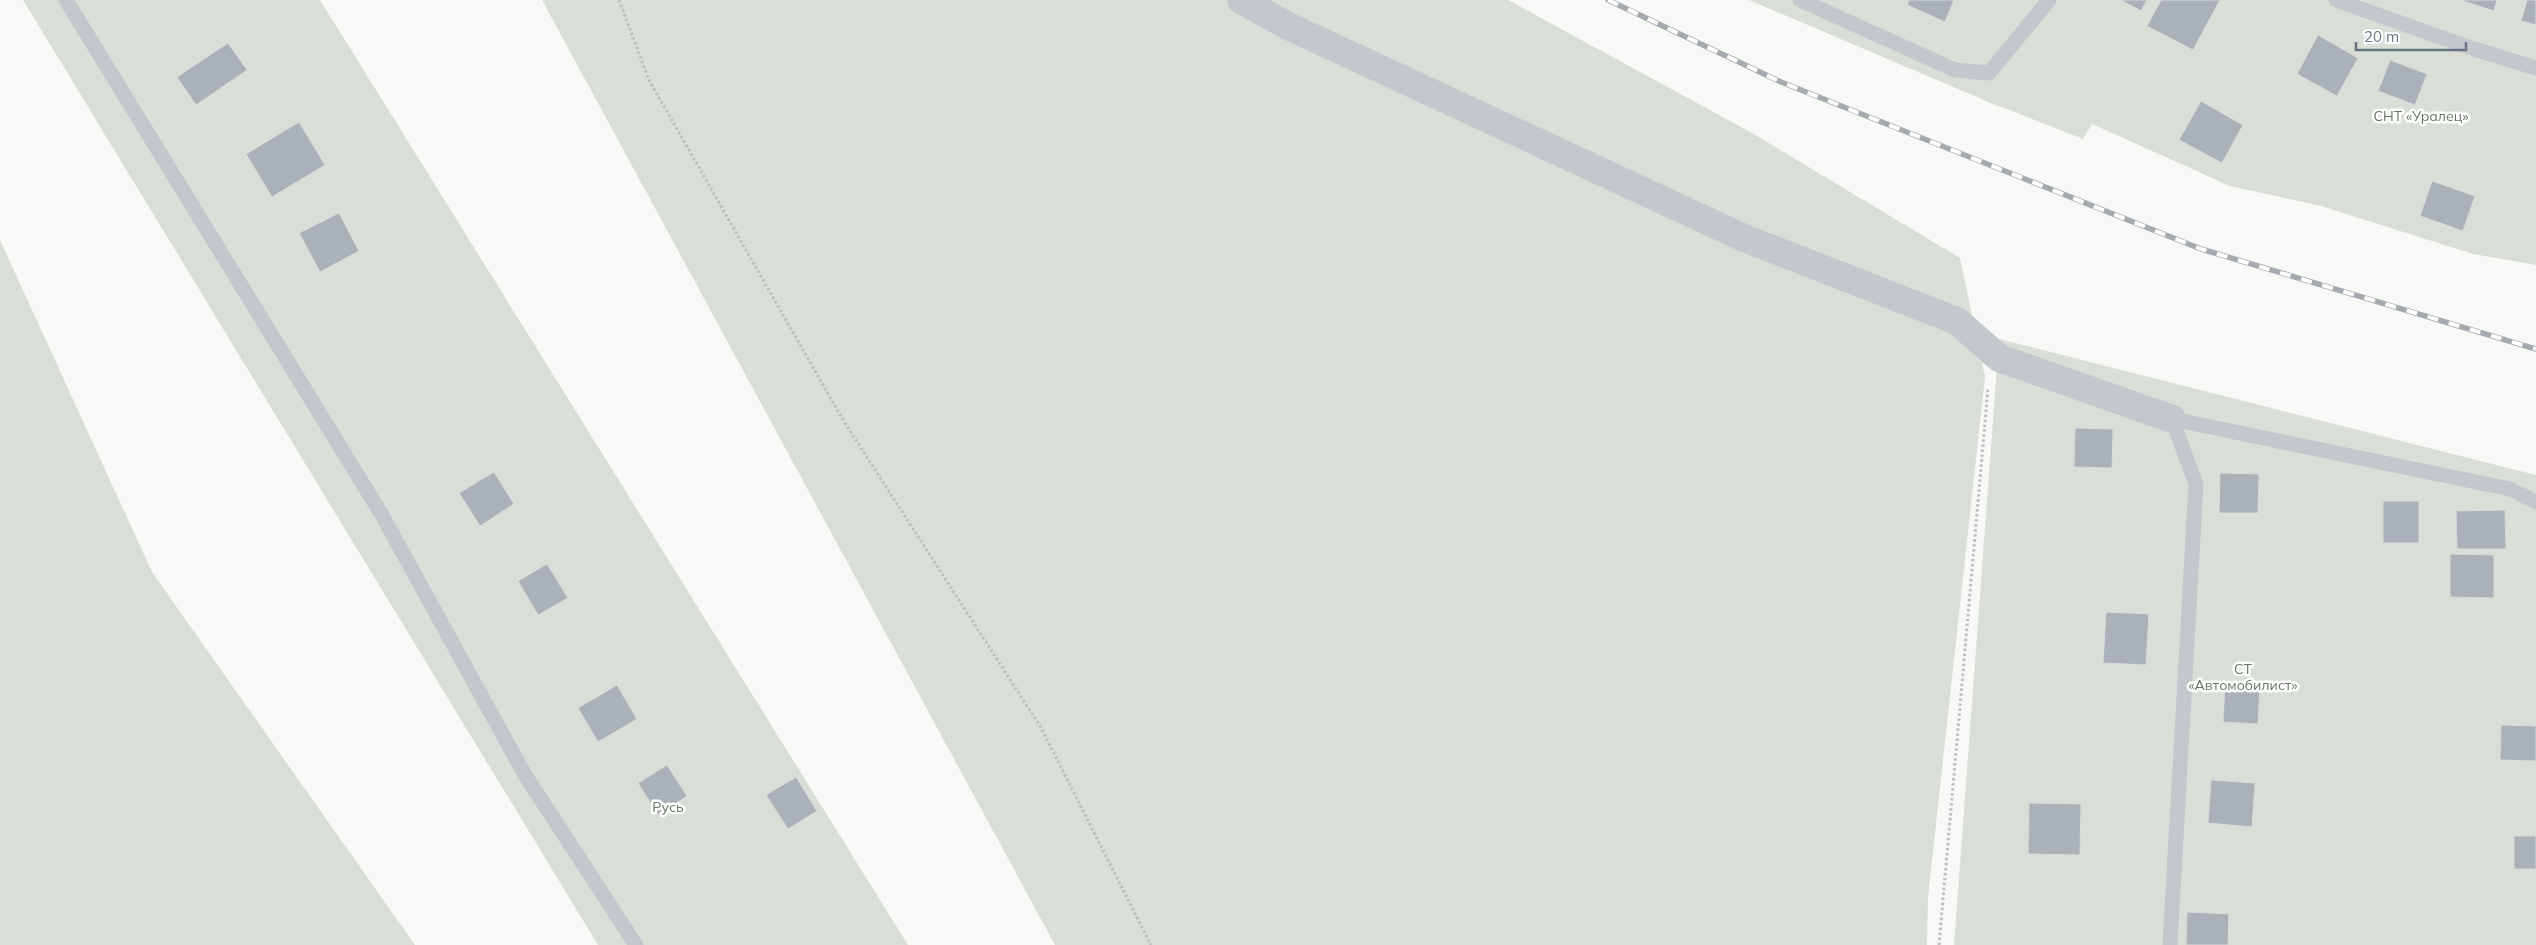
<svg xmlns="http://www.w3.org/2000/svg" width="2536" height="945" font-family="Mulish,sans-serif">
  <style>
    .green { fill: #d9dfd7 }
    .building { fill: #abb1b8; stroke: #dadad8 }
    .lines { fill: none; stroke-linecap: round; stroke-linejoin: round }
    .path { stroke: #bcbec1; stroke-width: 3; stroke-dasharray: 2.5 2.5; stroke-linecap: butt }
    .lane { stroke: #c4c7cb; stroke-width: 15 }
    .street { stroke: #c4c7cb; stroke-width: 28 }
    .rail-casing { stroke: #a5aaaf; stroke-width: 5.5 }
    .rail { stroke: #fff; stroke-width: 4; stroke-dasharray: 11; stroke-linecap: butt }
    .labels { text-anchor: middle; stroke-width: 5; stroke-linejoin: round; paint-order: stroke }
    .park-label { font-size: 14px; fill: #657764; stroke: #fff }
  </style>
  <rect width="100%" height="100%" fill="#f8f8f6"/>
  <g class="green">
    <path d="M23 0H320L908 945H598Z"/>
    <path d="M542 0H1508L1752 133 1960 258 1985 377 1928 897 1927 945H1055Z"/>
    <path d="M1749 0H2536V265L2473 254 2321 206 2230 186 2092 124 2083 139 1986 101Z"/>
    <path d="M0 240 152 572 415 945H0Z"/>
    <path d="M1999 339 2536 475V945H1954Z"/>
  </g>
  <g class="building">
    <path d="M1909 0H1954L1945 22 1907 5Z"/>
    <path d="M2121 0H2147L2141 11Z"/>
    <path d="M2161 0H2220L2193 50 2147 26Z"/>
    <path d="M2460 0H2497L2494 11Z"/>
    <path d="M2527 0H2536V25L2521 21Z"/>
    <path d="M2318 35 2358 58 2337 96 2297 74Z"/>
    <path d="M228 43 247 70 196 105 177 77Z"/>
    <path d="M2390 60 2427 74 2415 105 2378 91Z"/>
    <path d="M2201 101 2243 125 2222 163 2179 140Z"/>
    <path d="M299 122 325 165 272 197 246 154Z"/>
    <path d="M2432 181 2475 196 2463 231 2420 216Z"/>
    <path d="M339 213 359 251 320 272 299 233Z"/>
    <path d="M2075 428 2113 429 2112 468 2074 467Z"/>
    <path d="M494 472 514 504 480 526 459 493Z"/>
    <path d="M2220 473 2259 474 2258 513H2219Z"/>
    <rect x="2383" y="501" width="36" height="42"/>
    <path d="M2505 510 2506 549H2457L2456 511Z"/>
    <path d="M2450 554 2494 555V598L2450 597Z"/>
    <path d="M547 564 568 598 538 615 518 581Z"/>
    <path d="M2106 612 2149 614 2146 665 2103 663Z"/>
    <path d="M2225 681 2260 683 2258 724 2223 722Z"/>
    <path d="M617 685 637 719 598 742 578 708Z"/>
    <path d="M2501 725 2536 726V761L2500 760Z"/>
    <path d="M667 765 687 796 658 815 638 783Z"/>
    <path d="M796 777 817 811 788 829 766 795Z"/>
    <path d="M2211 780 2255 783 2252 827 2208 823Z"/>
    <path d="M2029 803 2081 804 2080 855 2028 854Z"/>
    <rect x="2514" y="836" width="22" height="33"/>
    <path d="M2187 912 2229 914 2228 945H2186Z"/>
  </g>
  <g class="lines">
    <g class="path">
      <path d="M619 0 649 80 843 420 1040 726 1151 945"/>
      <path d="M1939 945 1988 388"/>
    </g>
    <g class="lane">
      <path d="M66 0 382 515 525 775 636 945"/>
      <path d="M1800 0 1955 70 1989 73 2049 0"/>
      <path d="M2336 0 2468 47 2536 68"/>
      <path d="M2172 419 2510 489 2536 502"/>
      <path d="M2170 945 2196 484 2172 419"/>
    </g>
    <path class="street" d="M1241 0 1288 26 1744 238 1957 321 1999 358 2172 419"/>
    <g class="rail-casing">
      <path id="rail" d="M1608 0 1781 82 2201 249 2536 349"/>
    </g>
    <use href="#rail" class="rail"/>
  </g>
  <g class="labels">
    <g class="park-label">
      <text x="2421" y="121">СНТ «Уралец»</text>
      <text x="2243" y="674">СТ<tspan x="2243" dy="16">«Автомобилист»</tspan></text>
      <text x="668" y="812">Русь</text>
    </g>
  </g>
  <path d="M2356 42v8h110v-8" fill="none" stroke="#697584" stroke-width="2.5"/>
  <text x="2364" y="42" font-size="15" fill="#697584" stroke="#ffffff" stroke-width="4" paint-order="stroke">20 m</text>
</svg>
